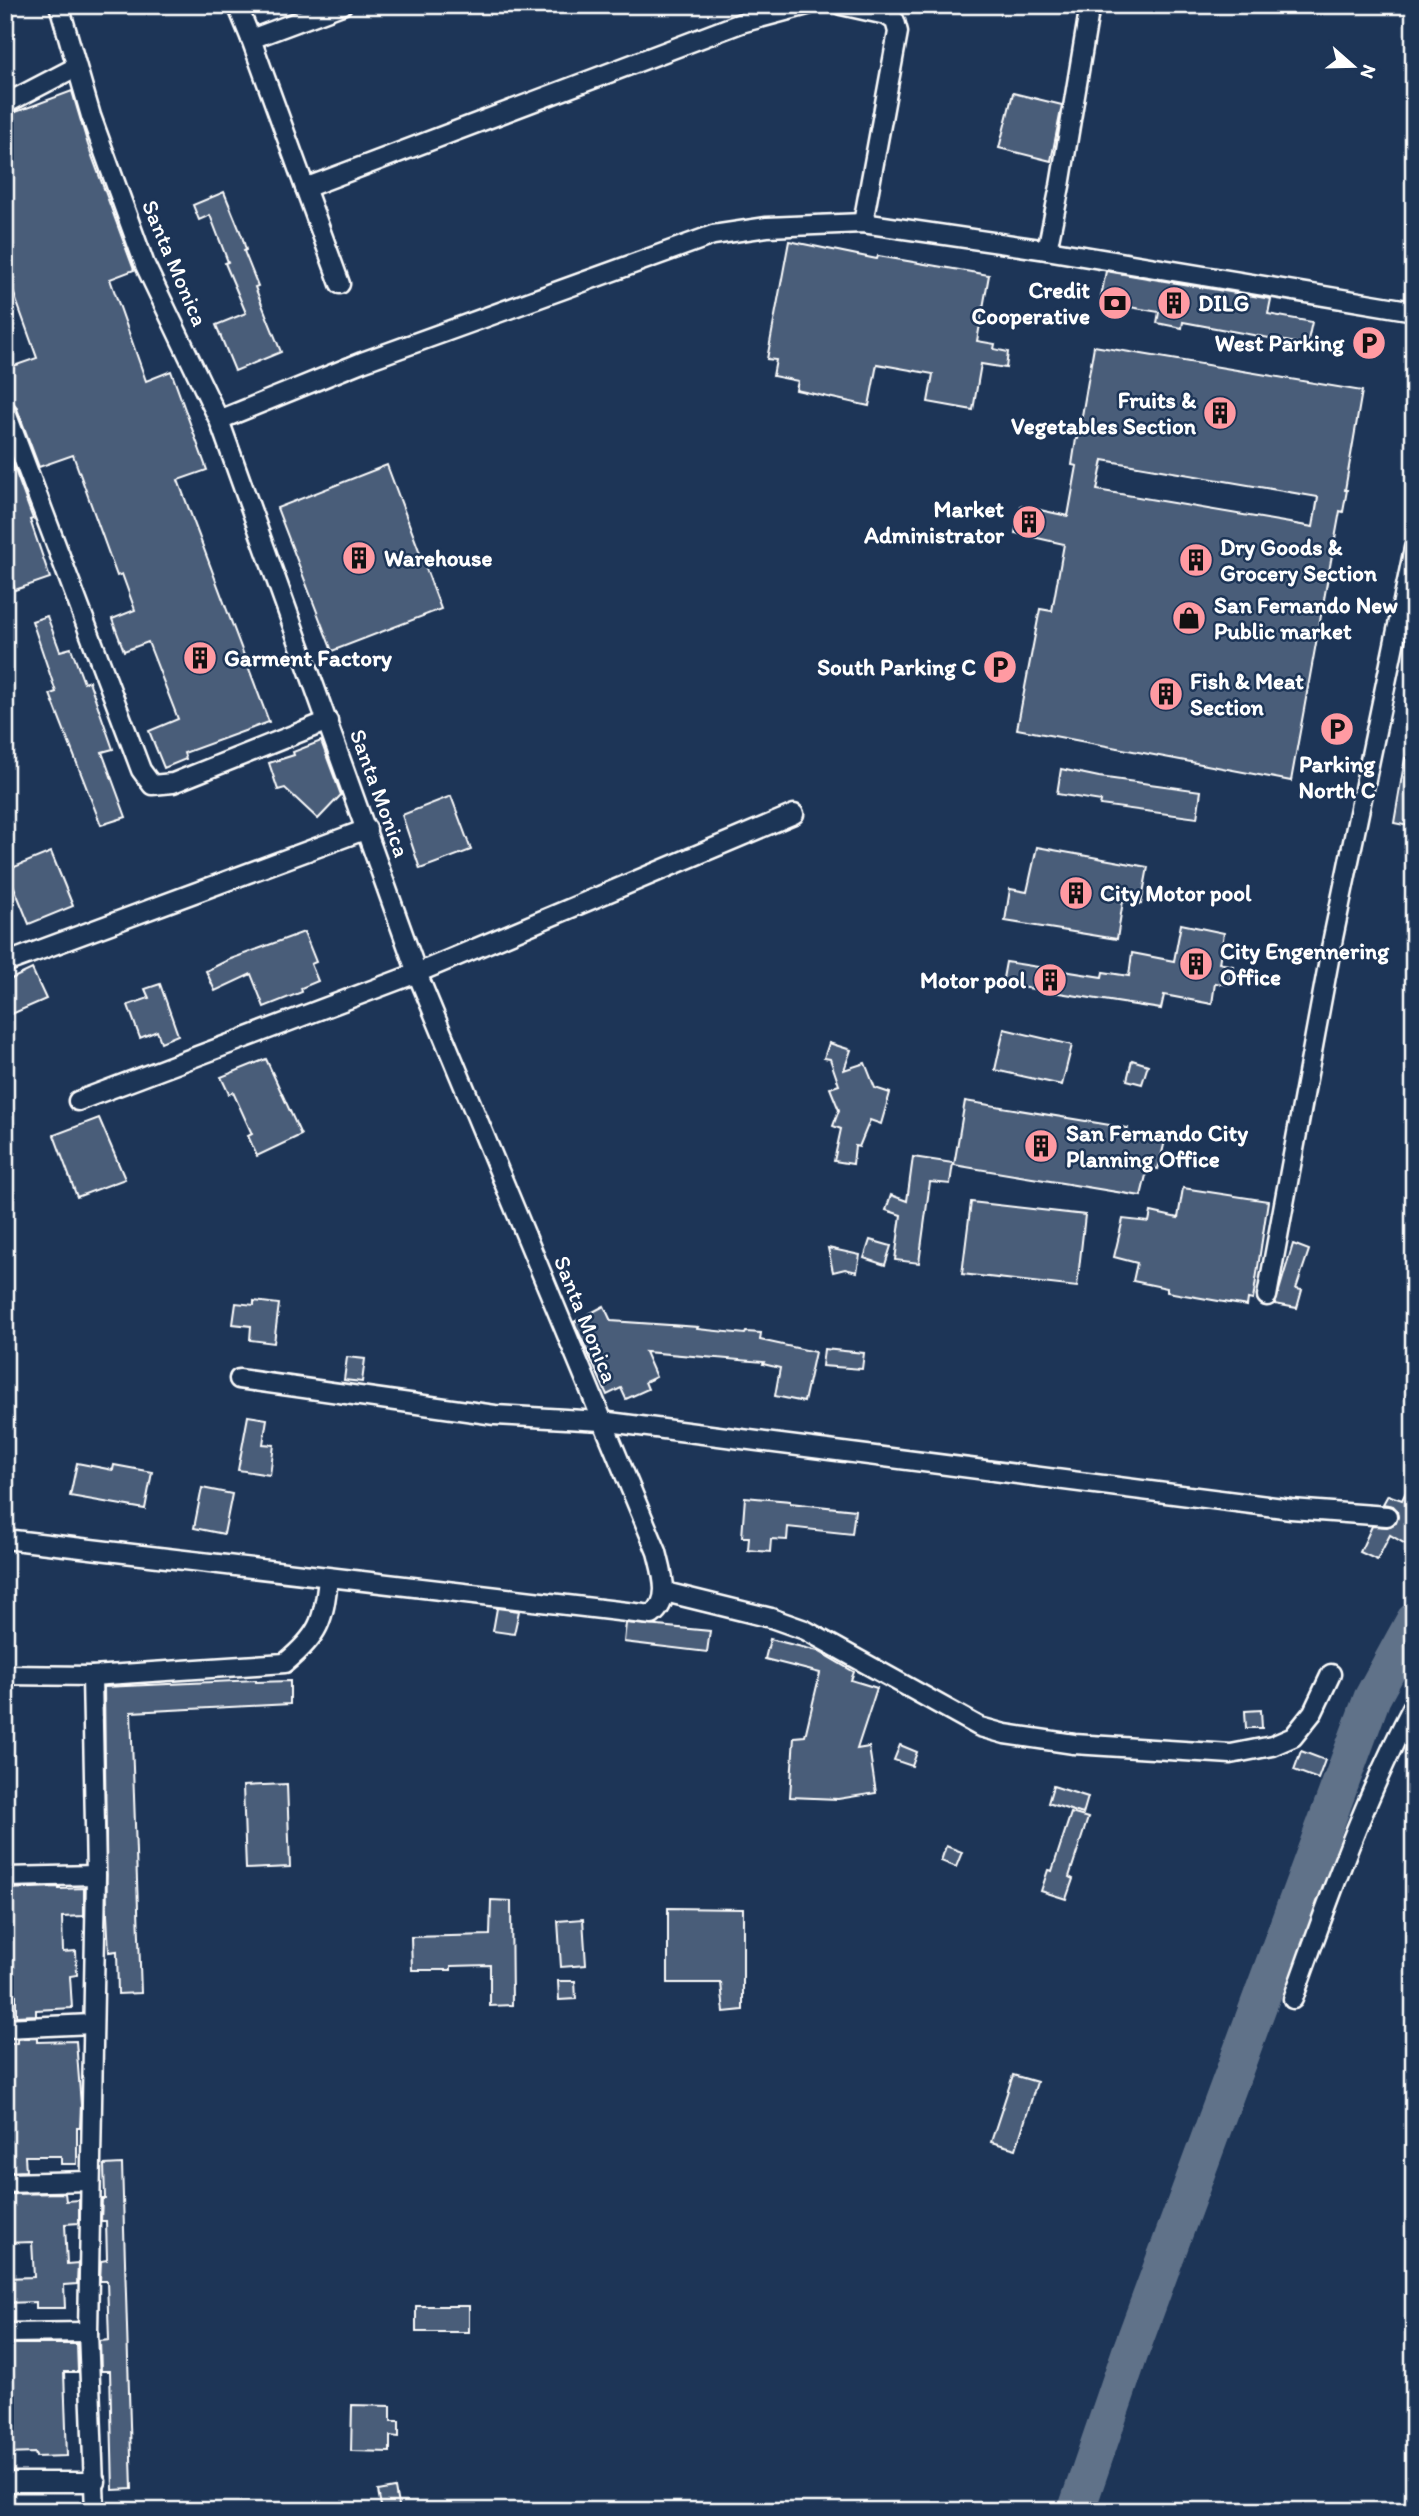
<svg xmlns="http://www.w3.org/2000/svg" width="1419" height="2516" font-family="Itim,sans-serif">
  <style>
    .lines { fill: none; stroke-linecap: round; stroke-linejoin: round }
    .river { stroke: #617289; stroke-width: 37 }
    .building { fill: #4a5d79; stroke: #fff; stroke-width: 2; fill-rule: evenodd }
    .street-casing { stroke: #fff; stroke-width: 23 }
    .street { stroke: #1d3557; stroke-width: 18 }
    .labels { text-anchor: middle; stroke-width: 5; stroke-linejoin: round; paint-order: stroke }
    .street-label { font-size: 23px; fill: #fff; stroke: #1d3557 }
    .poi-label { font-size: 23px; font-weight: bold; fill: #fff; stroke: #1d3557; text-anchor: start }
  </style>
  <rect width="100%" height="100%" fill="#1d3557"/>
  <filter id="ink" filterUnits="userSpaceOnUse"><feTurbulence type="fractalNoise" baseFrequency=".0143" numOctaves="2"/><feDisplacementMap in="SourceGraphic" scale="14" xChannelSelector="R" yChannelSelector="G"/><feConvolveMatrix kernelMatrix="1 2 1 2 8 2 1 2 1" color-interpolation-filters="sRGB"/></filter>
  <g filter="url(#ink)">
    <g class="lines">
      <path class="river" d="M1076 2511 1130 2353 1372 1698 1414 1621"/>
    </g>
    <g class="building">
      <path d="M72 91 88 145 134 270 110 279 146 381 171 371 207 470 178 480 269 722 184 753 186 759 164 768 149 731 178 719 148 642 124 651 112 619 135 610 122 574 117 576 73 455 39 467 16 406 12 401 5 399V369L37 358 5 269V116Z"/>
      <path d="M1013 93 1062 105 1051 161 999 148Z"/>
      <path d="M224 192 242 236 246 250 244 251 258 286 255 287 281 352 235 371 216 325 246 313 225 263 228 262 210 215 199 220 193 205Z"/>
      <path d="M789 241 877 259 878 256 989 275 977 341 995 344 994 349 1008 352 1006 368 981 364 973 410 928 402 933 374 877 364 869 406 796 390 798 381 773 376 776 360 767 359Z"/>
      <path d="M1106 271 1271 299 1268 314 1312 322 1307 345 1183 322 1182 328 1157 323 1159 312 1100 302Z"/>
      <path d="M1094 346 1362 391 1345 490H1347L1343 512 1340 511 1291 781 1017 729 1040 609 1052 611 1064 544 1015 533 1021 506 1068 516 1077 466 1072 465 1076 439H1078ZM1103 460 1318 497 1313 527 1097 490Z"/>
      <path d="M5 443 33 519 30 520 50 578 15 590 5 562Z"/>
      <path d="M387 465 441 609 332 651 277 508Z"/>
      <path d="M47 616 60 651 71 648 84 683 89 681 113 749 102 752 126 817 101 825 50 694 56 692 32 621Z"/>
      <path d="M321 741 341 795 318 819 285 788 278 790 269 763 294 755 293 752Z"/>
      <path d="M1405 758 1414 759V827L1394 823Z"/>
      <path d="M1061 769 1099 777 1201 791 1197 818 1100 805 1101 801 1057 794Z"/>
      <path d="M451 796 471 850 420 869 402 815Z"/>
      <path d="M1037 847 1148 867 1141 904 1123 901 1117 939 1005 921 1010 889 1027 892Z"/>
      <path d="M51 852 73 906 29 924 7 870Z"/>
      <path d="M1181 924 1224 933 1219 963 1233 966 1229 985 1215 983 1212 1004 1164 995 1161 1009 1002 984 1006 962 1102 977 1103 972 1129 976 1132 953 1174 961Z"/>
      <path d="M304 932 316 962 311 964 318 981 301 988 302 992 264 1007 251 974 215 991 206 971 228 960Z"/>
      <path d="M32 969 46 999 5 1017V982Z"/>
      <path d="M160 984 178 1035 161 1042 157 1031 140 1038 128 1005 149 998 145 989Z"/>
      <path d="M1004 1029 1072 1045 1062 1085 995 1070Z"/>
      <path d="M829 1043 851 1050 844 1070 865 1063 875 1088 890 1093 881 1124 870 1120 859 1147 855 1146 853 1164 834 1161 841 1129 833 1126 839 1110 830 1088 839 1085 830 1059 824 1058Z"/>
      <path d="M266 1059 301 1135 257 1156 248 1136 252 1134 233 1092 229 1094 221 1077Z"/>
      <path d="M1132 1060 1148 1065 1142 1084 1127 1080Z"/>
      <path d="M965 1101 1128 1128 1127 1132 1165 1141 1158 1169 1148 1167 1141 1196 954 1165Z"/>
      <path d="M99 1118 125 1179 77 1197 54 1135Z"/>
      <path d="M913 1157 953 1163 950 1184 930 1182 919 1263 895 1260 901 1215 886 1210 891 1195 907 1201Z"/>
      <path d="M1183 1188 1268 1201 1253 1300 1248 1299 1247 1306 1167 1292V1288L1133 1281 1137 1263 1114 1257 1123 1219 1149 1222 1151 1212 1178 1218Z"/>
      <path d="M971 1202 1085 1215 1077 1287 962 1274Z"/>
      <path d="M870 1240 891 1246 885 1265 864 1258Z"/>
      <path d="M1293 1244 1309 1250 1296 1289 1302 1290 1297 1308 1275 1304Z"/>
      <path d="M828 1248 860 1255 857 1272 845 1269 833 1272Z"/>
      <path d="M254 1301 279 1304 274 1343 250 1340 251 1326 233 1324 236 1303 254 1305Z"/>
      <path d="M604 1306 611 1321 698 1327 697 1329 745 1334 746 1332 761 1333 760 1340 815 1352 804 1402 775 1396 780 1368 763 1364 764 1362 645 1352 656 1377 645 1382 648 1389 626 1399 621 1388 607 1395 574 1322Z"/>
      <path d="M824 1349 864 1353 862 1369 822 1366Z"/>
      <path d="M347 1357 365 1359 362 1382 344 1380Z"/>
      <path d="M248 1416 267 1419 263 1444 274 1445 270 1475 238 1470Z"/>
      <path d="M77 1463 113 1470 114 1465 152 1472 145 1509 70 1496Z"/>
      <path d="M1414 1476V1549L1390 1535 1377 1560 1360 1552 1372 1526 1387 1527 1396 1523 1398 1517 1397 1510 1393 1506 1383 1504 1388 1495 1402 1500Z"/>
      <path d="M202 1488 232 1494 224 1534 194 1528Z"/>
      <path d="M745 1497 790 1501V1503L855 1510 852 1534 788 1527 787 1540 771 1539 770 1552 748 1550 749 1537H742Z"/>
      <path d="M497 1608 519 1611 514 1634 493 1631Z"/>
      <path d="M626 1623 710 1631 707 1652 624 1642Z"/>
      <path d="M770 1639 818 1651 854 1672 851 1680 877 1688 857 1749 869 1747 876 1793 838 1799 790 1797 794 1737 805 1736 820 1673 765 1659Z"/>
      <path d="M256 1680V1682L290 1681V1704L131 1712 141 1993 118 1994 117 1951 109 1952 107 1915 104 1687Z"/>
      <path d="M1261 1710 1262 1728H1246L1245 1711Z"/>
      <path d="M900 1745 917 1752 912 1766 894 1760Z"/>
      <path d="M1301 1751 1325 1760 1318 1779 1294 1770Z"/>
      <path d="M287 1784 290 1867 246 1869 243 1786Z"/>
      <path d="M1053 1786 1088 1797 1083 1814 1048 1803Z"/>
      <path d="M1071 1813 1088 1818 1069 1877 1073 1879 1066 1899 1041 1891 1048 1870 1052 1871Z"/>
      <path d="M946 1846 962 1852 956 1867 941 1861Z"/>
      <path d="M59 1887V1889L84 1888V1916L62 1917 63 1952 76 1951 77 1975 70 1976 72 2008 36 2010V2015L16 2016V1995H5V1889Z"/>
      <path d="M491 1900 511 1901 512 2005 490 2006V1965L451 1966V1970H412L411 1937 490 1935Z"/>
      <path d="M668 1908 743 1909V2010L724 2012 721 1983H668Z"/>
      <path d="M583 1919 586 1965 561 1967 558 1921Z"/>
      <path d="M558 1981H575L576 1999 559 2000Z"/>
      <path d="M37 2038V2042L76 2041 81 2105 80 2128H77V2164H61V2156H25L26 2171 5 2172V2045L17 2043V2039Z"/>
      <path d="M1013 2075 1037 2082 1016 2149 991 2142Z"/>
      <path d="M122 2164 132 2489 113 2490 110 2371H101L100 2341 109 2340 107 2281H100L101 2261 107 2260 106 2221H101L102 2199H105L104 2165Z"/>
      <path d="M65 2193 66 2201 79 2200V2223L65 2224 67 2264 78 2263 77 2284 64 2285 65 2308H36V2302L5 2303V2278L34 2277 32 2242 5 2243V2194Z"/>
      <rect x="416" y="2306" width="53" height="26"/>
      <path d="M5 2344H77L78 2372H64L67 2456 36 2457 35 2453 5 2454Z"/>
      <path d="M352 2405 391 2406V2421H399V2437L390 2436V2452L351 2451Z"/>
      <path d="M395 2488 399 2511H382L378 2491Z"/>
    </g>
    <g class="lines">
      <g class="street-casing">
        <g id="street">
          <path d="M237 5 251 39 340 284"/>
          <path d="M841 5 886 15 895 21 898 32 863 223"/>
          <path d="M251 39 342 5"/>
          <path d="M5 104 76 67"/>
          <path d="M305 188 741 23 808 5"/>
          <path d="M1047 250 1060 186 1090 5"/>
          <path d="M5 410 141 770 152 785 173 783 328 721"/>
          <path d="M219 420 362 362 713 235 767 227 863 223 1047 250 1414 311"/>
          <path d="M5 963 367 829"/>
          <path d="M78 1101 417 973 794 814"/>
          <path d="M1267 1296 1333 938 1414 548"/>
          <path d="M239 1379 495 1415 601 1421 1291 1509 1387 1516"/>
          <path d="M5 1539 652 1615C672 1600 662 1573 657 1552L417 973 219 420 145 265 91 116 59 5"/>
          <path d="M665 1592 771 1618 805 1630 980 1727 1005 1734 1074 1744 1231 1754 1272 1746 1293 1737 1313 1712 1331 1674"/>
          <path d="M5 1675 92 1676 285 1663C319 1635 324 1621 328 1578"/>
          <path d="M92 1676 96 1875 88 2332 95 2511"/>
          <path d="M5 1877 96 1875"/>
          <path d="M1293 1999C1329 1898 1364 1799 1414 1704"/>
          <path d="M5 2028 92 2024"/>
          <path d="M5 2183 90 2181"/>
          <path d="M5 2333 88 2332"/>
          <path d="M5 2482H96"/>
        </g>
      </g>
      <use href="#street" class="street"/>
    </g>
  </g>
  <defs>
    <g id="bank-disc" transform="scale(1.75)"><circle r="9.5" fill="#ff9aa2" stroke="#1d3557"/><path d="M-6-4H6V4H-6ZM0-2.3a2.3 2.3 0 1 0 0 4.6a2.3 2.3 0 1 0 0-4.6Z" fill="#111"/></g>
    <g id="building-disc" transform="scale(1.75)"><circle r="9.5" fill="#ff9aa2" stroke="#1d3557"/><path d="M-4-6H4V6H1V3H-1V6H-4ZM-2.5-4.3h1.7v1.8h-1.7ZM.8-4.3h1.7v1.8H.8ZM-2.5-1h1.7V.8h-1.7ZM.8-1h1.7V.8H.8Z" fill="#111"/></g>
    <g id="parking-disc" transform="scale(1.75)"><circle r="9.5" fill="#ff9aa2" stroke="#1d3557"/><path d="M-3.5-5.5H1a3.5 3.5 0 0 1 0 7H-1V5.5H-3.5ZM-1-3.4V-.6H.8a1.4 1.4 0 0 0 0-2.8Z" fill="#111"/></g>
    <g id="shop-disc" transform="scale(1.75)"><circle r="9.5" fill="#ff9aa2" stroke="#1d3557"/><path d="M-5-2.5h2.3a2.7 3.5 0 0 1 5.4 0H5L5.5 6h-11ZM-1.5-2.5h3a1.5 2.3 0 0 0-3 0Z" fill="#111"/></g>
  </defs>
  <g fill-rule="evenodd">
    <use href="#bank-disc" x="1115" y="303"/>
    <use href="#building-disc" x="1174" y="303"/>
    <use href="#parking-disc" x="1369" y="343"/>
    <use href="#building-disc" x="1220" y="413"/>
    <use href="#building-disc" x="1029" y="522"/>
    <use href="#building-disc" x="359" y="558"/>
    <use href="#building-disc" x="1196" y="560"/>
    <use href="#shop-disc" x="1189" y="618"/>
    <use href="#building-disc" x="200" y="658"/>
    <use href="#parking-disc" x="1000" y="667"/>
    <use href="#building-disc" x="1166" y="694"/>
    <use href="#parking-disc" x="1337" y="729"/>
    <use href="#building-disc" x="1076" y="893"/>
    <use href="#building-disc" x="1196" y="964"/>
    <use href="#building-disc" x="1050" y="980"/>
    <use href="#building-disc" x="1041" y="1146"/>
  </g>
  <g class="labels">
    <g class="street-label">
      <text transform="translate(175 263) rotate(67)" y="8">Santa Monica</text>
      <text transform="translate(380 793) rotate(70)" y="8">Santa Monica</text>
      <text transform="translate(586 1319) rotate(68)" y="8">Santa Monica</text>
    </g>
    <g class="poi-label">
      <text x="1090" y="298" text-anchor="end">Credit<tspan x="1090" dy="26">Cooperative</tspan></text>
      <text x="1198" y="311">DILG</text>
      <text x="1344" y="351" text-anchor="end">West Parking</text>
      <text x="1196" y="408" text-anchor="end">Fruits &amp;<tspan x="1196" dy="26">Vegetables Section</tspan></text>
      <text x="1004" y="517" text-anchor="end">Market<tspan x="1004" dy="26">Administrator</tspan></text>
      <text x="1220" y="555">Dry Goods &amp;<tspan x="1220" dy="26">Grocery Section</tspan></text>
      <text x="384" y="566">Warehouse</text>
      <text x="1214" y="613">San Fernando New<tspan x="1214" dy="26">Public market</tspan></text>
      <text x="224" y="666">Garment Factory</text>
      <text x="976" y="675" text-anchor="end">South Parking C</text>
      <text x="1190" y="689">Fish &amp; Meat<tspan x="1190" dy="26">Section</tspan></text>
      <text x="1337" y="772" text-anchor="middle">Parking<tspan x="1337" dy="26">North C</tspan></text>
      <text x="1100" y="901">City Motor pool</text>
      <text x="1220" y="959">City Engennering<tspan x="1220" dy="26">Office</tspan></text>
      <text x="1026" y="988" text-anchor="end">Motor pool</text>
      <text x="1066" y="1141">San Fernando City<tspan x="1066" dy="26">Planning Office</tspan></text>
    </g>
  </g>
  <rect width="1419" height="2516" fill="none" stroke="#1d3557" stroke-width="28"/>
  <rect x="14" y="14" width="1391" height="2488" fill="none" stroke="#fff" stroke-width="2.5" filter="url(#ink)"/>
  <g transform="translate(1353 66) rotate(110)" stroke="#1d3557" stroke-width="5" paint-order="stroke">
  <path d="M0-5L12 26L0 18L-12 26Z" fill="#ffffff"/>
  <text y="-10" font-size="19" font-weight="bold" text-anchor="middle" fill="#ffffff">N</text>
  </g>
</svg>
